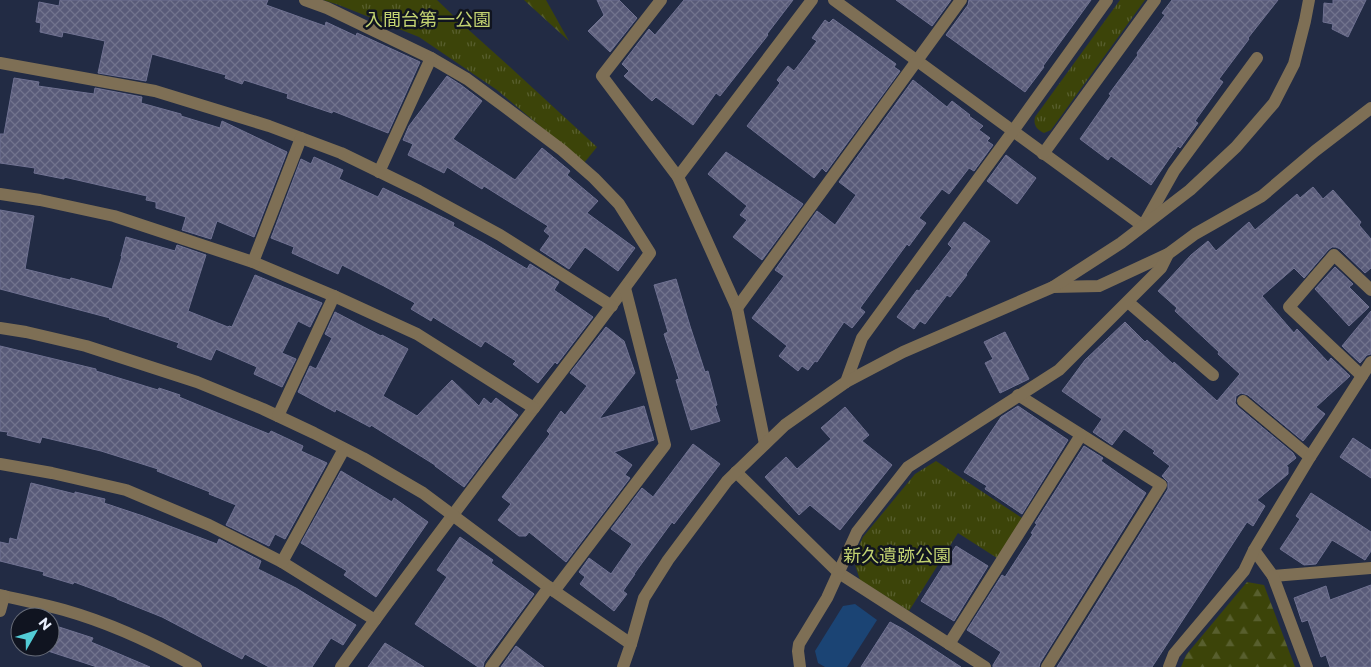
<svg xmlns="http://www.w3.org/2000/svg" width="1371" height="667" font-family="Montserrat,'Noto Sans JP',sans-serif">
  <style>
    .grass { fill: url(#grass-tufts) }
    .forest { fill: url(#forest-firs) }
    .water { fill: #1b4474 }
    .building { fill: url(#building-cross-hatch); stroke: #6f7191 }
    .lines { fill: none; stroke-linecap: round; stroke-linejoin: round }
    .minor { stroke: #7e6f55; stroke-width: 12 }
    .labels { text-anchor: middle; stroke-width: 5; stroke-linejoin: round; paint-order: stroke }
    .park-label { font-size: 18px; fill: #c3d371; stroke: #101420 }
  </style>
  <defs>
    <pattern id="grass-tufts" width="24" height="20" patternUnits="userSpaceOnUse" patternTransform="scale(1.25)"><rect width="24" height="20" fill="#3c4409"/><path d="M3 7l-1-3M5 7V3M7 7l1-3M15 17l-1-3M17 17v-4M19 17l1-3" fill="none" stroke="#585f2e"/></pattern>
    <pattern id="forest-firs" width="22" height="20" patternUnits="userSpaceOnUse" patternTransform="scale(1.25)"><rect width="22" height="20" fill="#3c4409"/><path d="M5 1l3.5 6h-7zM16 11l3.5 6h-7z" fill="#585f2e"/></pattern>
    <pattern id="building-cross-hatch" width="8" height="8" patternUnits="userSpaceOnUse" patternTransform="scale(1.25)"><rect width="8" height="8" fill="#595b79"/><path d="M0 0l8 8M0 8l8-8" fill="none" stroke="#71738d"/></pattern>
  </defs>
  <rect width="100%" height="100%" fill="#222b44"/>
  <g class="grass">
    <path d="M323 0H437L461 23 510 67 597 147 584 163 497 90 419 37 339 5Z"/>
    <path d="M1120 0H1145L1051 130 1044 133C1037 130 1033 125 1035 117Z"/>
    <path d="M936 461 1022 518 997 558 958 533 909 611 860 580 853 559 863 537 915 474Z"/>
  </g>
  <g class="forest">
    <path d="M524 0H546L569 41Z"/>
    <path d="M1247 582 1264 585 1295 667H1181L1186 655Z"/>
  </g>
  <path class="water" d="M855 604 877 620 847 667H825L818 663 815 651 843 606Z"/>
  <g class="building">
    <path d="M60 0H268L266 5 325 26 326 22 356 36 357 33 420 62 388 133 333 111 332 113 287 98 288 94 244 80 242 84 225 78 226 75 152 54 146 81 98 73 105 41 63 32 62 37 40 32 41 23 36 22 39 2 59 6Z"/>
    <path d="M597 0H619L637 18 610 52 588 31 604 15Z"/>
    <path d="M684 0H793L767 34 768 35 720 96 716 93 693 125 656 97 652 101 624 76 629 71 622 64 649 29 655 35Z"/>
    <path d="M896 0H951L932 26Z"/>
    <path d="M969 0H1091L1043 66 1044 67 1025 92 946 35 968 5Z"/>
    <path d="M1172 0H1278L1248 38 1249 39 1219 79 1223 82 1195 121 1198 123 1180 148 1178 146 1151 185 1111 156 1108 160 1080 139 1111 95 1109 94 1138 55 1137 53 1165 15 1162 13Z"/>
    <path d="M1333 0H1366L1348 37 1332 29 1333 24 1323 22 1324 3 1333 4Z"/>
    <path d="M833 19 896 64 894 67 900 71 826 172 822 168 814 178 747 126 780 83 777 80 788 66 794 71 817 41 812 38 825 20 829 23Z"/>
    <path d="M447 76 461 85 482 101 453 139 515 180 542 148 570 171 567 175 598 201 587 213 635 248 618 271 585 247 569 269 540 250 550 236 544 231 548 226 484 186 482 189 447 167 444 173 408 155 413 144 403 140 409 126Z"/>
    <path d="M14 78 39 82 38 86 94 94 95 88 142 97 141 103 181 114V116L220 128 222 121 287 152 254 237 217 221 211 239 182 230 186 217 156 208V202L146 200 147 196 64 177V179L34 173 35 168 0 163V134H4Z"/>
    <path d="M913 80 947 107 952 101 970 115 969 116 983 126 979 130 990 138 987 141 993 145 974 171 969 168 949 194 942 189 919 218 926 223 909 246 907 244 860 308 865 312 852 328 844 322 817 362 815 361 808 370 802 366 798 371 779 356 787 346 752 318 784 276 775 270 817 211 835 225 856 195 839 182Z"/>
    <path d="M726 152 803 204 762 260 733 237 747 220 740 215 747 206 708 174Z"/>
    <path d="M1006 155 1036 178 1017 204 987 181Z"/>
    <path d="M314 157 343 170 339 179 378 197 383 188 420 206 454 223 453 226 482 242 527 269 530 264 559 282 554 290 593 317 557 364 555 362 538 383 513 364 516 361 485 341 481 347 433 317 431 321 411 309 415 303 382 285 342 265 338 274 292 253 294 247 271 238 301 159 311 164Z"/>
    <path d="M1313 187 1323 199 1333 190 1361 222 1359 225 1371 239V268L1365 273 1340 249 1336 247H1332L1328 250 1304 278 1294 268 1262 296 1294 333 1297 329 1328 362 1331 358 1350 376 1316 407 1325 414 1303 441 1248 395 1241 393 1236 396 1235 403 1238 407 1293 453 1296 458 1286 466 1288 467V474L1257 500 1265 506 1253 526 1247 522 1152 667H1057L1168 489V482L1162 476 1170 466 1153 453 1155 451 1124 429 1112 445 1093 432 1102 419 1062 391 1085 360 1125 322 1145 342 1147 340 1173 364 1174 362 1217 401 1240 374 1218 354 1219 352 1175 311 1177 308 1158 291 1191 255 1208 241 1216 251 1249 222 1255 230 1297 194 1300 198Z"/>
    <path d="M0 210 34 216 25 269 70 280 71 278 112 289 122 256H121L126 237 175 251 177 245 206 255 188 311 228 327 229 326 232 327 255 275 322 303 310 327 298 321 282 353 296 359 282 387 254 374 257 367 216 349 211 360 177 347 179 343 109 319 110 318 0 289Z"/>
    <path d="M964 222 990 241 966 274 967 275 950 297 947 295 925 324 920 321 914 329 897 317 917 290 919 291 952 248 948 244Z"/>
    <path d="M1335 267 1353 284 1349 287 1369 307 1349 326 1315 289Z"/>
    <path d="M676 279 690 326 705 372 708 371 717 405 715 406 720 421 691 430 676 380 679 379 664 334 668 332 654 285Z"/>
    <path d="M1371 311V354L1367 355 1360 363 1342 346Z"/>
    <path d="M335 312 381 336 382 335 408 349 383 396 417 416 452 380 479 406 484 398 491 404 496 398 518 415 464 487 435 466V465L371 425 370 427 336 409 335 412 298 392 310 366 316 369 332 338 325 334Z"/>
    <path d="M606 327 624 341 635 373 599 419 644 406 654 440 614 452 632 465 625 475 630 478 566 562 529 532 526 536H519L498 520 511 504 502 497 550 434 547 431 561 411 565 415 587 386 570 373Z"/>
    <path d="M1005 332 1029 379 1000 393 985 363 993 359 984 342Z"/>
    <path d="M0 346 96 369V371L158 390 159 388 180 395 179 397 269 434 271 431 303 446 301 451 327 463 285 539 275 534 269 546 226 525 236 505 209 494 210 492 157 471 158 469 101 451 42 437 40 443 7 435 8 432 0 431Z"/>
    <path d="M1018 406 1068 440 1022 514 985 489 987 486 964 472 1001 417Z"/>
    <path d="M845 407 869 435 862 441 892 465 840 530 810 505 799 515 765 477 786 457 797 469 831 439 821 428Z"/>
    <path d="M1353 438 1371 450V478L1340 457Z"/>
    <path d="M693 444 720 464 674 524 672 522 634 574H635L623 591 627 594 614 611 580 584 585 577 579 572 589 558 611 574 632 544 611 529 642 488 653 497Z"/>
    <path d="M1084 446 1103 458 1101 461 1146 493 1040 663 1039 667H993V665L1001 652 967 630 1002 575 1005 577 1033 534 1031 533 1037 524 1035 523Z"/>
    <path d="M341 471 392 502 394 498 428 522 376 597 344 575 347 571 301 543Z"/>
    <path d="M31 483 75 494V492L105 499 104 503 143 516 217 544 219 539 261 561 258 569 296 588 356 625 343 645 331 638 312 667H269L245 654 242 659 162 617 117 599V598L74 582 73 584 43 575 44 572 0 561V542L9 544 10 538 17 540Z"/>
    <path d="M1311 493 1371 532V551L1365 560 1332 540 1316 564 1304 565 1280 549 1300 519 1296 516Z"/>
    <path d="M460 537 493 560 491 563 534 594 484 662 483 667H478L415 624 447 577 437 570Z"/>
    <path d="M956 546 988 566 954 621 921 601Z"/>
    <path d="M1371 585V667H1330L1326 655 1321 657 1308 620 1302 622 1294 598 1326 586 1330 600Z"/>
    <path d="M890 622 903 629 961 667H861Z"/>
    <path d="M56 626 93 638 91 642 150 667H97L48 651Z"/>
    <path d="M385 643 424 667H368Z"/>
    <path d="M516 646 544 667H501Z"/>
  </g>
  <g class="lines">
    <g class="minor">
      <path d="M305 0 327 8 431 58 467 79 505 107 562 150 594 178 619 204 650 253C613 305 573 356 534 408 469 493 404 579 341 667"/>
      <path d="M661 0 602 76 678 177 737 308 765 444"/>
      <path d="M834 0 1143 226 1174 171 1257 58"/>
      <path d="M0 63 155 91 269 126 341 153 419 191 500 235 612 306"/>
      <path d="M1043 154 1155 0"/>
      <path d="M379 172 431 58"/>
      <path d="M678 177 812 0"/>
      <path d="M0 194 40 200 114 216 253 262 334 296 417 334 534 408"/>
      <path d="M253 262 301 138"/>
      <path d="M1053 287 1099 286 1168 254 1195 234 1262 196 1315 151 1371 108"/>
      <path d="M1128 302 1213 375"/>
      <path d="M737 308 961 0"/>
      <path d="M0 328 26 332 86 346 197 382 263 409 314 433 363 458 423 493 554 591 631 644"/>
      <path d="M1362 376 1289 307 1334 255 1371 290"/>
      <path d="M846 382 862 338 1013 131 1107 0"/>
      <path d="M1018 395 1161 485 1047 667"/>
      <path d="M1243 401 1310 457"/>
      <path d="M278 416 334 296"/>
      <path d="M0 464 52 473 126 490 209 525 282 562 375 620"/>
      <path d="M736 472 839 573 985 667"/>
      <path d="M1254 550 1273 576 1371 568"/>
      <path d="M282 562 344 449"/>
      <path d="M1273 576 1307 667"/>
      <path d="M554 591 665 445 625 288"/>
      <path d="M0 595C21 600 43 604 64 610 110 623 155 644 196 667"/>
      <path d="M0 611 4 596"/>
      <path d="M949 644 1081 435"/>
      <path d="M491 667 549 587"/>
      <path d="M623 667 631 644 644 598 668 560 727 481 785 425 846 382 903 352 1053 287 1121 243 1190 190 1236 147 1274 103 1294 64 1305 21 1309 0"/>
      <path d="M800 667 798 651 799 644 827 598 857 532 908 467 1059 370 1161 268 1168 254"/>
      <path d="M1169 667 1174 654 1244 571 1254 550 1310 457 1371 362"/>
    </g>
  </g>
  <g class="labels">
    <g class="park-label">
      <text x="428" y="26">入間台第一公園</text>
      <text x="897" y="562">新久遺跡公園</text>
    </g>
  </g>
  <g transform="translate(35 632) rotate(51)"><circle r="24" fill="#101420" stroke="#676c78"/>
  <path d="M0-4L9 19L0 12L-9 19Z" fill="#52ccd6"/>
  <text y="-8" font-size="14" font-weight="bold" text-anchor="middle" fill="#e9effd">N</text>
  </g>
</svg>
